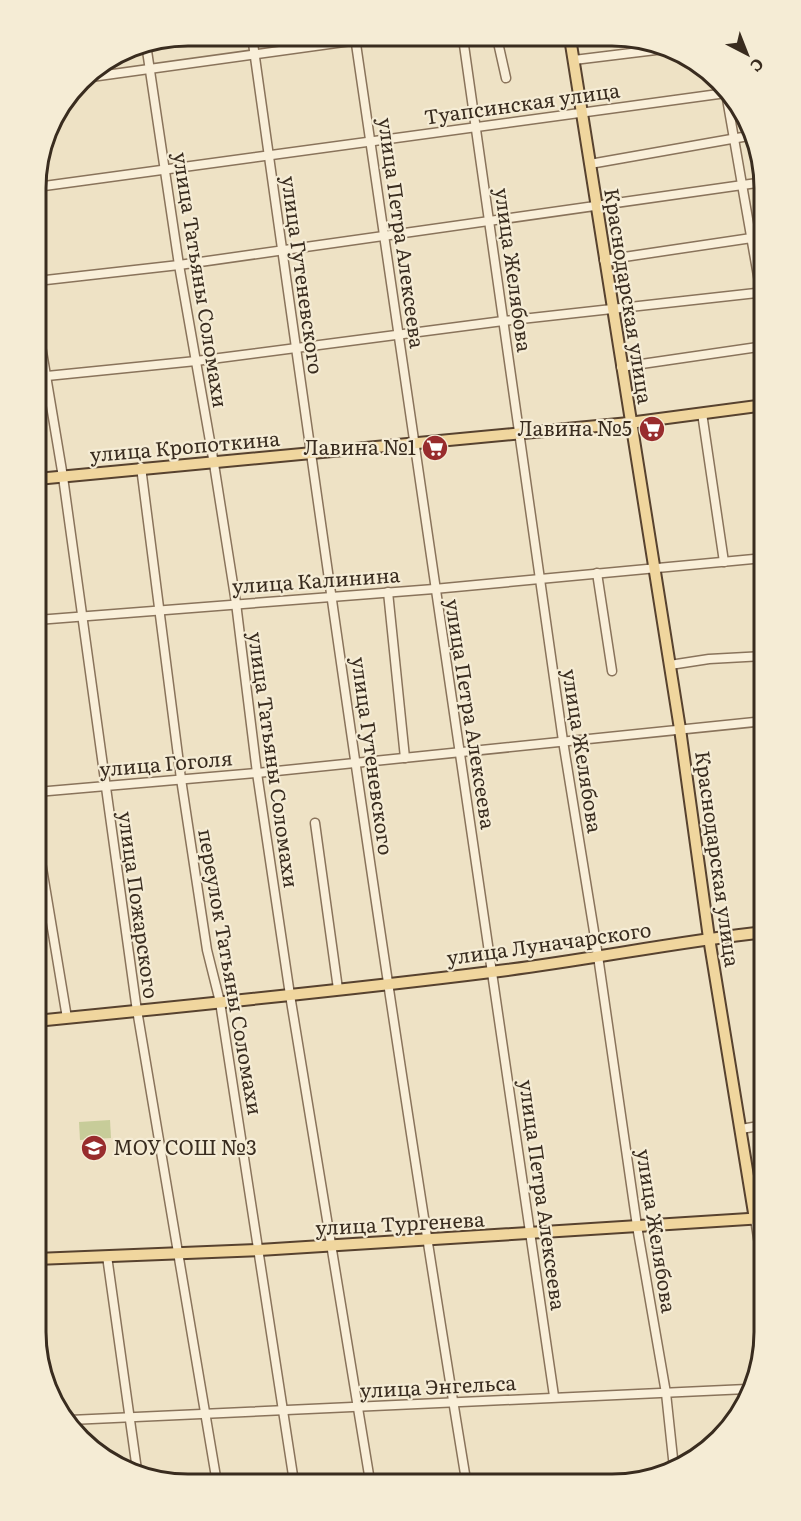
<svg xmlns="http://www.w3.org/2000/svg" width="801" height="1521" font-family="Literata,serif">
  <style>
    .green { fill: #c7cc99 }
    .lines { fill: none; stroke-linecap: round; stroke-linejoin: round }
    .minor-casing { stroke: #89735b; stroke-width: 11 }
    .major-casing { stroke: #57422f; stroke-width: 14 }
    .minor { stroke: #f9efd9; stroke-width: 8 }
    .major { stroke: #f0d69e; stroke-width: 10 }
    .labels { text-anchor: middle; stroke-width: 4.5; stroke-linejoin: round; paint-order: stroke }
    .street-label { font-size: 20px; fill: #392c1f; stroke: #f5ecd5 }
    .poi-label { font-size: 20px; fill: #392c1f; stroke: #f5ecd5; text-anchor: end }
    .rim { fill: none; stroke: #392c1f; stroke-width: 3 }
  </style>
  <rect width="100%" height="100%" fill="#eee2c5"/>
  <path class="green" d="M110 1120 111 1138 80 1140 79 1122Z"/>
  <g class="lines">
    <g class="minor-casing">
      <g id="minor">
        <path d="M252 36C320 518 387 1000 466 1480"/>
        <path d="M355 37 554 1396"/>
        <path d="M463 38 563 741 598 956 637 1226 666 1393 674 1468"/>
        <path d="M497 38 506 78"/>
        <path d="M146 44 179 265 214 464 236 603 257 773 290 995 370 1481"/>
        <path d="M574 60 664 49"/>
        <path d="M84 78 380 37"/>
        <path d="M726 93 765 316"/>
        <path d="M590 164 754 135"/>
        <path d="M37 187 726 93"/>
        <path d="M604 260 765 236"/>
        <path d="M37 281 179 265 764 182"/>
        <path d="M37 322 63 477 136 1004 217 1483"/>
        <path d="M621 367 765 346"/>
        <path d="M37 377 196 361 503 321 765 292"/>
        <path d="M702 413 724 562"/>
        <path d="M141 467 181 779 207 950 220 1002 294 1482"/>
        <path d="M597 573 612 671"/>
        <path d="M388 592 405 758"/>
        <path d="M37 620 434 589 765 558"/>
        <path d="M670 665 709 659 765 656"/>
        <path d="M37 792 257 773 765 721"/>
        <path d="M315 823 338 989"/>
        <path d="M37 838 67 1018"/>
        <path d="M741 1129 765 1125"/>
        <path d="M750 1189 765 1186"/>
        <path d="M755 1219 765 1282"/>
        <path d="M107 1256 137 1470"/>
        <path d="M36 1322 47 1386"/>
        <path d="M70 1420 747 1389"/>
      </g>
    </g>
    <g class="major-casing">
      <g id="major">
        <path d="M570 38 680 729 709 938 755 1219"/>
        <path d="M37 479 629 423 765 405"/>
        <path d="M36 1021C188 1006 340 991 491 972 583 961 673 942 765 932"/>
        <path d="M36 1259 259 1250 765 1218"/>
      </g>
    </g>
    <use href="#minor" class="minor"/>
    <use href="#major" class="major"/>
  </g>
  <defs>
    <g id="supermarket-disc" transform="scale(1.35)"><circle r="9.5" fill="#982c2d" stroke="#f5ecd5"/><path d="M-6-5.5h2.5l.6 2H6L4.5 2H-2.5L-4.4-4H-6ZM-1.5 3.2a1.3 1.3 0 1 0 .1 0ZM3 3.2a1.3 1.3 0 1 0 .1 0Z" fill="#fff"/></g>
    <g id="school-disc" transform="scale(1.35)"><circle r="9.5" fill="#982c2d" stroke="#f5ecd5"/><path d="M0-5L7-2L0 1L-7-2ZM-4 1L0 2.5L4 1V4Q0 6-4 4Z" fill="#fff"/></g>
  </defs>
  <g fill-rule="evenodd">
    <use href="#supermarket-disc" x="652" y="429"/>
    <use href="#supermarket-disc" x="435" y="448"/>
    <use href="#school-disc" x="94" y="1148"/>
  </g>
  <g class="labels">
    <g class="street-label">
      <text transform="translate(522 104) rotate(-8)" y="7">Туапсинская улица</text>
      <text transform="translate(401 233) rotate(82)" y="7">улица Петра Алексеева</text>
      <text transform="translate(513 270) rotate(82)" y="7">улица Желябова</text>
      <text transform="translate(302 275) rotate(82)" y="7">улица Гутеневского</text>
      <text transform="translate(200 280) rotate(81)" y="7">улица Татьяны Соломахи</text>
      <text transform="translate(628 296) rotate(81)" y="7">Краснодарская улица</text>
      <text transform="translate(185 447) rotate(-5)" y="7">улица Кропоткина</text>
      <text transform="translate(316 581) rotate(-4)" y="7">улица Калинина</text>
      <text transform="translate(470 714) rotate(81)" y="7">улица Петра Алексеева</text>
      <text transform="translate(582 751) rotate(81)" y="7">улица Желябова</text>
      <text transform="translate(372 756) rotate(82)" y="7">улица Гутеневского</text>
      <text transform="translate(273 760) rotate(82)" y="7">улица Татьяны Соломахи</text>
      <text transform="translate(166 764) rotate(-5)" y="7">улица Гоголя</text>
      <text transform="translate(717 859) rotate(82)" y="7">Краснодарская улица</text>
      <text transform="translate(138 905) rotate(82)" y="7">улица Пожарского</text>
      <text transform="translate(549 944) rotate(-8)" y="7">улица Луначарского</text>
      <text transform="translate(230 972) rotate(80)" y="7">переулок Татьяны Соломахи</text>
      <text transform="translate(542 1195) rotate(82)" y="7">улица Петра Алексеева</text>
      <text transform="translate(400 1224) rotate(-3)" y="7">улица Тургенева</text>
      <text transform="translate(656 1231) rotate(81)" y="7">улица Желябова</text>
      <text transform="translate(438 1387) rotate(-3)" y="7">улица Энгельса</text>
    </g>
    <g class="poi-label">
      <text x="632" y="436">Лавина №5</text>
      <text x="416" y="455">Лавина №1</text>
      <text x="113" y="1155" text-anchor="start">МОУ СОШ №3</text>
    </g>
  </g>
  <path d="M0 0H801V1521H0ZM188 46H612A142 142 0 0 1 754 188V1332A142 142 0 0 1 612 1474H188A142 142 0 0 1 46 1332V188A142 142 0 0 1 188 46Z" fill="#f5ecd5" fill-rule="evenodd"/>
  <path class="rim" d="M188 46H612A142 142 0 0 1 754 188V1332A142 142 0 0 1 612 1474H188A142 142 0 0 1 46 1332V188A142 142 0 0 1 188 46Z"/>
  <g transform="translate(747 54) rotate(138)" stroke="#f5ecd5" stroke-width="4.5" paint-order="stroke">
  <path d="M0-4.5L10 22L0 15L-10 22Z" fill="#392c1f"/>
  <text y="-9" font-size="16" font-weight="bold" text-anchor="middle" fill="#392c1f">С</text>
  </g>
</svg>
